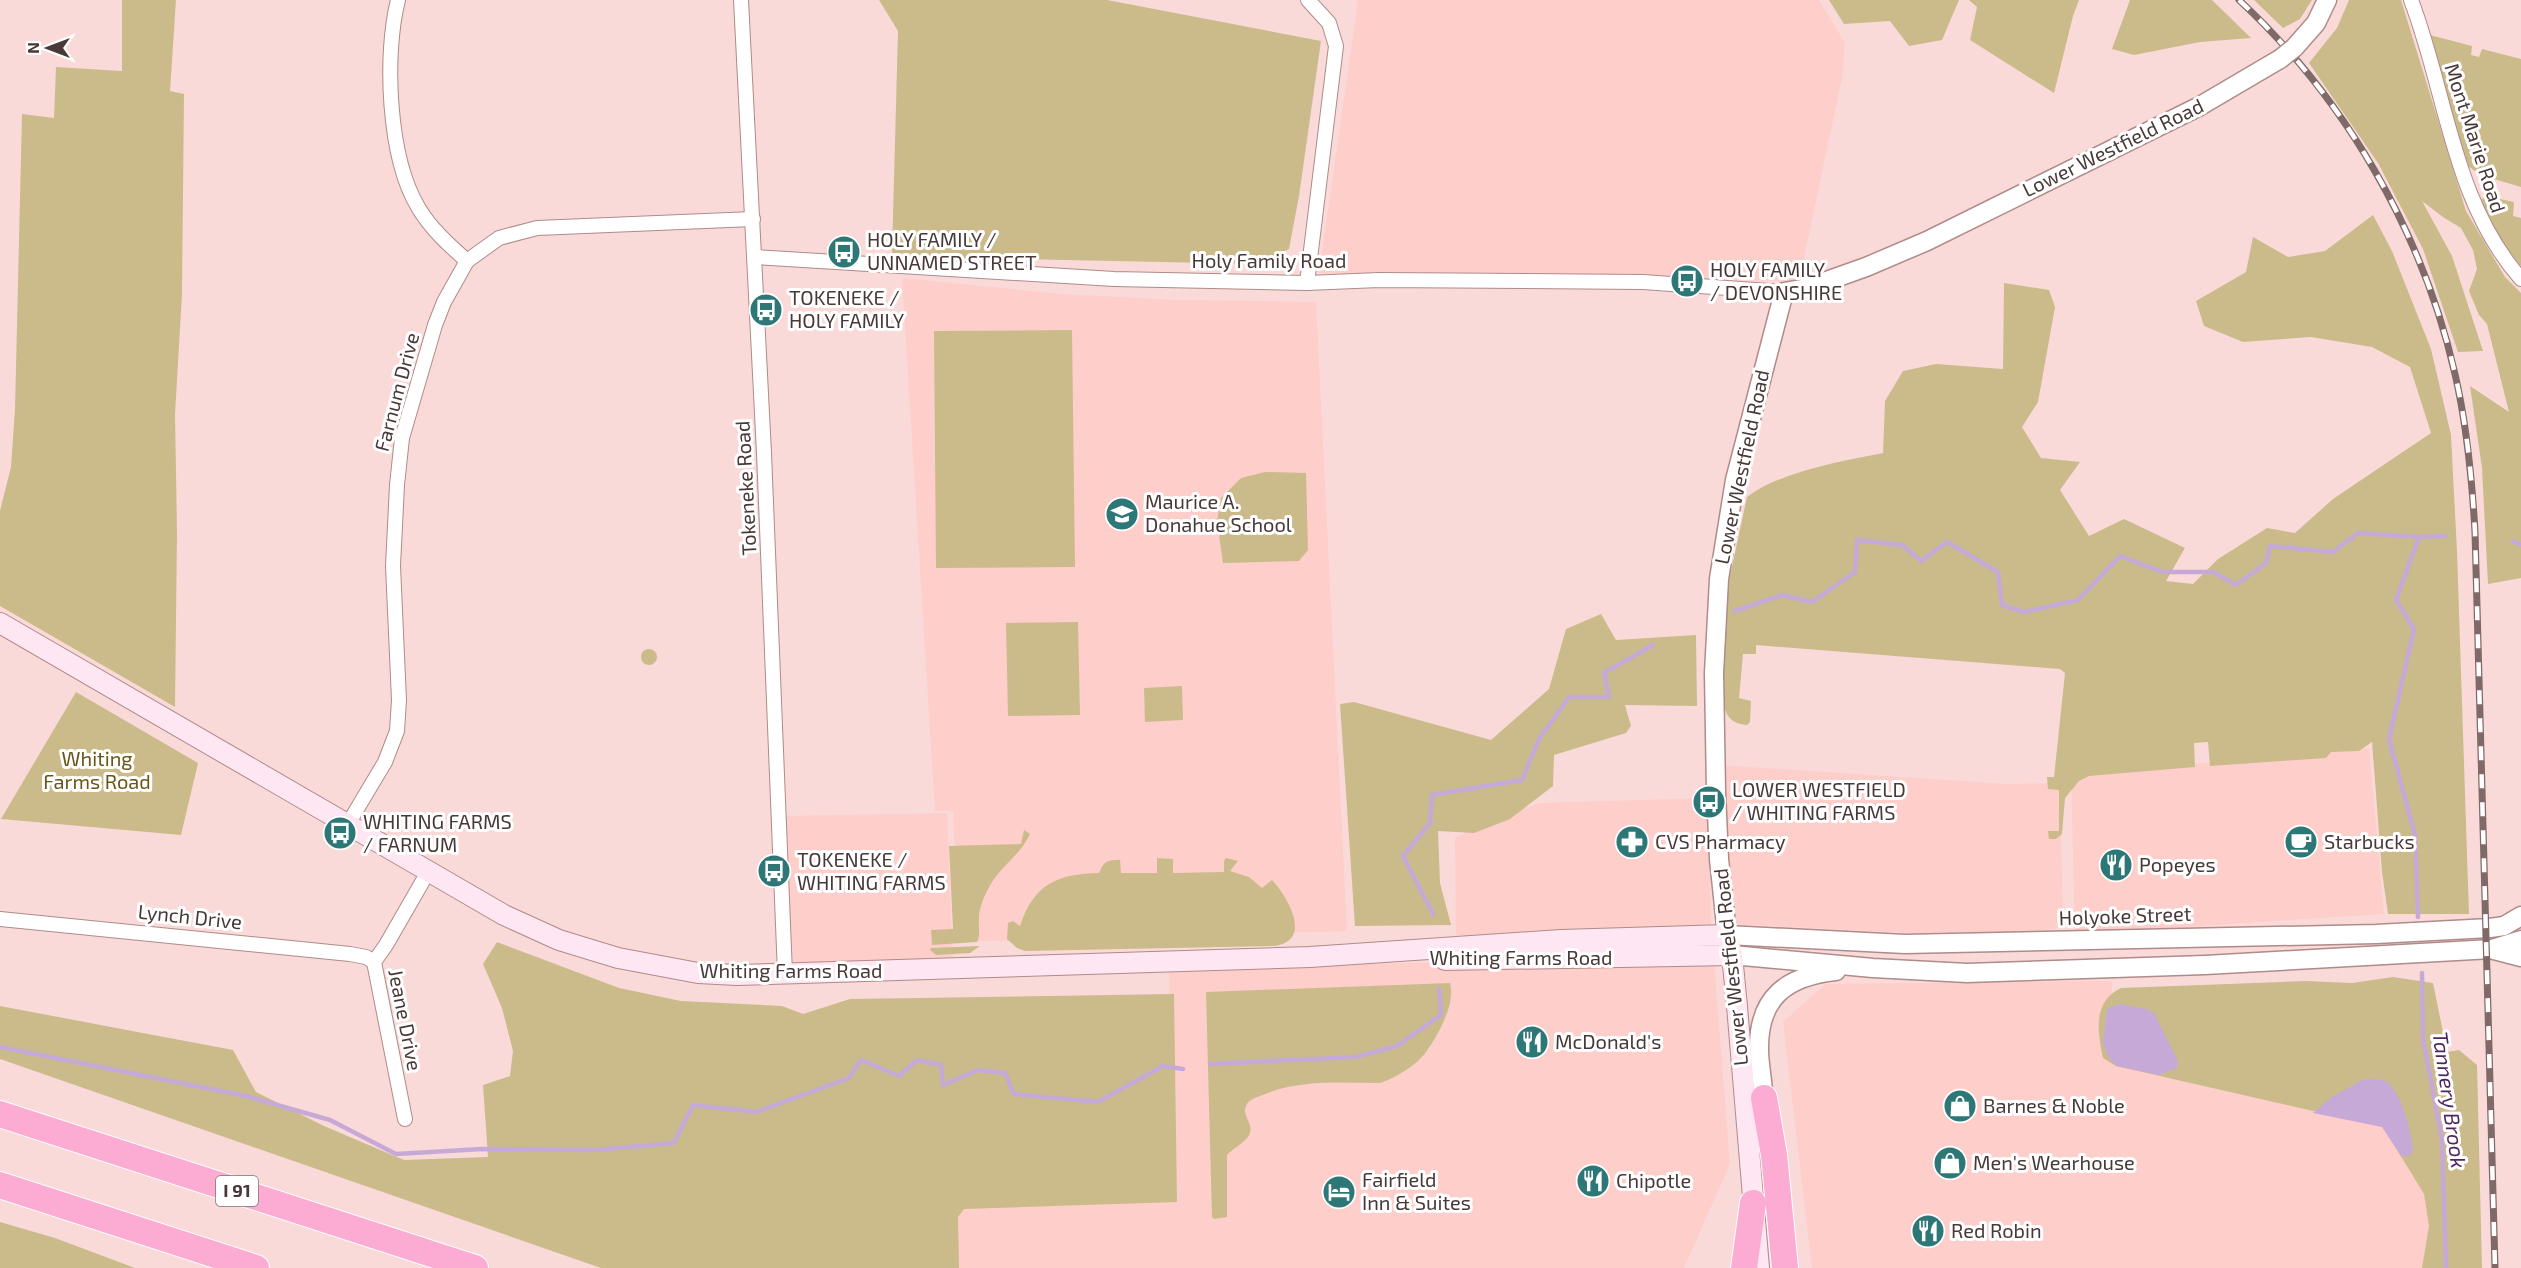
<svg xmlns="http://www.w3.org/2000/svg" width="2521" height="1268" font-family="'Exo 2',sans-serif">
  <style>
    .built { fill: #fececb }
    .green { fill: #cbbb8b }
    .water { fill: #c7a9d7 }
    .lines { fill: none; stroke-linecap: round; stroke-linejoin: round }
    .stream { stroke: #c7a9d7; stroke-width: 4.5 }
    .minor-casing { stroke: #af8b89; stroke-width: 16 }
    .tertiary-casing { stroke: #af8b89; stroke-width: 21 }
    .secondary-casing { stroke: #af8b89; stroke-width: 22 }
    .motorway-casing { stroke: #fff; stroke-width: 28 }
    .minor { stroke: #fff; stroke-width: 14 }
    .tertiary { stroke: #fff; stroke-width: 18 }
    .secondary { stroke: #fee6f2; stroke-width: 20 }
    .motorway { stroke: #fcabd3; stroke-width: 26 }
    .rail-casing { stroke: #7f6a69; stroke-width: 7 }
    .rail { stroke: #fff; stroke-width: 4.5; stroke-dasharray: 14; stroke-linecap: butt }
    .tertiary-bridge-casing { stroke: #af8b89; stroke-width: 21; stroke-linecap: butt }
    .tertiary-bridge { stroke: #fff; stroke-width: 18 }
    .labels { text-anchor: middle; stroke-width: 6; stroke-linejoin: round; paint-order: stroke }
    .shield { fill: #fff; stroke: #7f7473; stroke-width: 1.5 }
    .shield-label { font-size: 18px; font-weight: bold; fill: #483837 }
    .street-label { font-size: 20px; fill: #483837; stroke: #fff }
    .poi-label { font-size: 20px; fill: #483837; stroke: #fff; text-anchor: start }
    .park-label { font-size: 20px; fill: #695617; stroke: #fff }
    .water-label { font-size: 21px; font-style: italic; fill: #4d265e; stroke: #fff }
  </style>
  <rect width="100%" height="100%" fill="#fadad8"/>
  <g class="built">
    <path d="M1358 0H1819L1845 43 1842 78 1799 281 1319 273Z"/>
    <path d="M902 278 1062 294 1178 300 1316 302 1347 931 958 942 953 811H935Z"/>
    <path d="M2369 748 2384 914 2075 934 2071 775Z"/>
    <path d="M1721 765 2008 784 2060 783 2063 928 1971 936 1735 924 1724 858Z"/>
    <path d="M1708 798 1711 924 1730 1164 1684 1268H957L955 1208 1172 1195 1169 968 1456 962 1455 838 1504 815 1540 803Z"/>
    <path d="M947 813 953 960 792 967 784 816Z"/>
    <path d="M2112 981 2113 1050 2393 1114 2439 1215 2428 1268H1812L1783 1022 1825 984Z"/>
  </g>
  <g class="green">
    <path d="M122 0H176L170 91 184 94 182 294 175 414 177 531 175 707 0 606V511L11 467 15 409 22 114 54 118 56 67 122 71Z"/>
    <path d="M879 0H1107L1321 41 1299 196 1289 249 1260 264 961 258 892 253 898 31Z"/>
    <path d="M1829 0H1959L1942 40 1909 46 1890 21 1844 24Z"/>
    <path d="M1969 0H2079L2073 16 2054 93 1970 40 1977 7Z"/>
    <path d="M2130 0H2212L2251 38 2200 42 2134 55 2112 49Z"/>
    <path d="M2254 0H2312L2300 19 2283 28Z"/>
    <path d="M2349 0H2401L2466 211 2505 277 2521 293V578L2488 584 2482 468 2470 386 2509 412 2487 324 2479 315 2469 291 2477 269 2473 250 2461 228 2443 217 2422 201 2452 256 2483 351 2458 352 2423 249 2378 163 2309 63 2337 28Z"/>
    <path d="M2430 35 2472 46 2471 55 2479 57 2482 49 2521 59V187L2480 175 2467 165Z"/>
    <path d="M2486 196 2514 202 2513 216 2521 218V266C2508 252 2483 218 2482 199Z"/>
    <path d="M2373 215 2392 251 2431 349 2451 435 2457 551 2469 914H2388L2382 872 2372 742 2359 751 2331 752 2326 758 2210 766 2208 742 2194 743 2195 767 2089 776 2079 781 2065 798 2062 834 2056 839H2049L2048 831H2059V790L2048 789 2047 777H2054L2065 673 2060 669 1756 645V654H1743L1739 698 1751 701 1750 722 1747 725C1732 724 1726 717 1723 702L1725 599 1747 497C1782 471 1839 462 1883 453L1885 401 1903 371 1936 364 2003 369 2004 283 2049 290 2055 307 2038 402 2022 427 2041 458 2080 462 2060 490 2089 536 2124 519 2185 548 2166 581 2193 584 2218 559 2267 528 2295 533 2333 499 2431 433 2410 367 2372 347 2311 337 2243 342 2204 326 2196 301 2246 272 2253 237 2288 257 2325 251Z"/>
    <path d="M1072 330 1075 567 936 568 934 331Z"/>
    <path d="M1265 472 1306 473 1308 550 1299 561 1223 563 1217 521 1221 498 1241 478Z"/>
    <path d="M1601 614 1616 640 1696 635 1697 706 1625 705 1631 726 1626 733 1554 755 1553 786 1510 819 1474 833 1438 831 1440 883 1451 925 1355 926 1340 704 1354 702 1491 740 1549 689 1566 629Z"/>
    <path d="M1078 622 1080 715 1008 716 1006 623Z"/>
    <circle cx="649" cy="657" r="8"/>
    <path d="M1182 686 1183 720 1145 722 1144 688Z"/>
    <path d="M76 692 198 763 181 835 1 819Z"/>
    <path d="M1024 830 1030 834C1020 856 998 868 987 891 983 899 979 909 979 918 978 927 981 934 977 942L932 945 931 930 953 929 949 846 1021 844Z"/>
    <path d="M1157 858 1173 859V873L1224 872V861L1226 858 1238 861 1230 871 1249 877 1262 888 1272 880C1288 897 1314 942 1273 946L1025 951 1017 948 1007 939 1008 923 1013 921 1020 926C1034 884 1057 874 1099 873 1104 861 1107 860 1120 860L1121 873H1157Z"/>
    <path d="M497 942 619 988 681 1001 782 1006 803 1014 850 999 1174 994 1177 1202 964 1209 958 1217 959 1268H601L0 1059V1006L233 1050 256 1092 324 1126 404 1160 488 1157 483 1085 510 1076 513 1051 502 1008 483 964Z"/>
    <path d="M980 946 970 953 936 955 930 950 931 948Z"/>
    <path d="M2393 977 2433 983 2444 1037 2440 1053 2459 1050 2477 1065 2482 1268H2422L2429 1226 2424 1194 2383 1127 2116 1066 2103 1058C2097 1031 2093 1001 2121 988L2306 981 2352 983Z"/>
    <path d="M1450 983C1456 1004 1438 1035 1426 1052 1417 1065 1395 1078 1380 1083 1339 1083 1299 1079 1260 1096 1255 1098 1248 1100 1246 1106 1242 1116 1253 1123 1250 1133 1247 1142 1234 1147 1227 1155V1217L1214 1219 1212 1217 1206 992Z"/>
    <path d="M0 1222 55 1238 135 1268H0Z"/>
  </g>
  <g class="water">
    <path d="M2119 1004 2147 1009 2154 1013 2178 1061 2177 1068 2159 1075 2116 1066 2107 1055 2103 1043 2107 1009Z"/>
    <path d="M2364 1079C2370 1079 2378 1078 2383 1080 2401 1086 2412 1135 2413 1152L2407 1157 2401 1156 2382 1127 2313 1113 2332 1097Z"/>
  </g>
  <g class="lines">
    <g class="stream">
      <path d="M2513 541 2521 545"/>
      <path d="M1735 611 1782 595 1812 602 1855 572 1857 540 1902 545 1921 561 1947 542 1998 572 2002 605 2024 612 2078 600 2120 556 2162 572H2213L2236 585 2266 563 2270 546 2333 552 2358 533 2419 537"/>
      <path d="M1433 914 1403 856 1430 823 1432 795 1522 780 1539 739 1569 697H1609L1604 673 1653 645"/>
      <path d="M2418 917 2415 835 2389 739 2414 629 2396 600 2419 537 2445 536"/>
      <path d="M2422 973 2423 1039 2442 1140 2446 1268"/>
      <path d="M0 1047 246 1096 330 1120 396 1154 482 1149 594 1150 674 1143 693 1105 756 1112 849 1078 861 1060 899 1076 917 1060 941 1065 943 1085 978 1070 1005 1073 1014 1094 1098 1102 1163 1066 1183 1069"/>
      <path d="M1210 1064 1355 1057 1397 1046 1441 1015 1439 989"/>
    </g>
    <g class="minor-casing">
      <g id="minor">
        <path d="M398 0C384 55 388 157 418 207 430 228 449 245 467 261"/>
        <path d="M741 0 764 453 785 974"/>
        <path d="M2411 0C2447 94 2452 200 2521 279"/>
        <path d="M754 257 1114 279 1307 283 1379 280 1643 282 1784 292"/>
        <path d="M1307 283 1336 46 1329 23 1308 0"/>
        <path d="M348 824 385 762 397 731 399 700 393 566 397 485 402 438 435 325 444 302 467 261 499 238 537 228 753 219"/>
        <path d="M0 919 350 954 366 957 374 962"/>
        <path d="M405 1119 374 962 386 945 428 872"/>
      </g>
    </g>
    <g class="tertiary-casing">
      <g id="tertiary">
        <path d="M2294 48 2316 23 2327 0"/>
        <path d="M2280 59 2200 106 1927 241 1866 267 1807 288 1784 292 1735 480 1719 579 1714 673 1716 792 1719 859 1727 935 1905 944 2376 934 2490 928 2504 926 2521 916"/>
        <path d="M2494 950 2521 957"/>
        <path d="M1732 955 1873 968 1967 973 2205 965 2492 949 2521 940"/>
        <path d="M1761 1109C1766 1089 1759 1070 1759 1050 1758 997 1787 976 1836 971"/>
      </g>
    </g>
    <g class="secondary-casing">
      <g id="secondary">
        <path d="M0 623 504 915 559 940 618 958 698 973 737 975 1310 957 1561 940 1727 935 1732 955 1737 1006 1759 1268"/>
        <path d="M1445 960 1732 955"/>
      </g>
    </g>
    <g class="motorway-casing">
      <g id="motorway">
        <path d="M1764 1098 1774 1155 1785 1268"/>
        <path d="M0 1114 475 1268"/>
        <path d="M0 1185 256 1268"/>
        <path d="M1744 1268 1753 1203"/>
      </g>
    </g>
    <use href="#minor" class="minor"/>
    <use href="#tertiary" class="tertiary"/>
    <use href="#secondary" class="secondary"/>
    <use href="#motorway" class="motorway"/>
    <g class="rail-casing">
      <path id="rail" d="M2239 0C2345 98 2423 233 2455 374 2467 426 2472 479 2475 532L2495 1268"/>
    </g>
    <use href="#rail" class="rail"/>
    <g class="tertiary-bridge-casing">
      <path id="tertiary-bridge" d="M2280 59 2294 48"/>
    </g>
    <use href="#tertiary-bridge" class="tertiary-bridge"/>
  </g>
  <defs>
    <g id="bus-disc" transform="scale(1.725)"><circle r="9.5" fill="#2d7777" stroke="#fff"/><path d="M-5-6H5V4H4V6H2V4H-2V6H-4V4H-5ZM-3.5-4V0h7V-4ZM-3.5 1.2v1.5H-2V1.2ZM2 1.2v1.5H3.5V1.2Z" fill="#fff"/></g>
    <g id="school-disc" transform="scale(1.725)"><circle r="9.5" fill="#2d7777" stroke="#fff"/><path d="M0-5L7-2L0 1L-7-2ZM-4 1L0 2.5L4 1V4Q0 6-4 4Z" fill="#fff"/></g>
    <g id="pharmacy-disc" transform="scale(1.725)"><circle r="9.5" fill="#2d7777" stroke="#fff"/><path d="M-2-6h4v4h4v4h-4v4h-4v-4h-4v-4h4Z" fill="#fff"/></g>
    <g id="cafe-disc" transform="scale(1.725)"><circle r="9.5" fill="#2d7777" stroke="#fff"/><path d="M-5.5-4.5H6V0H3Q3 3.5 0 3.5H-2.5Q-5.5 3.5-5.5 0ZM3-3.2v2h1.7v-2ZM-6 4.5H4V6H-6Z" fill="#fff"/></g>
    <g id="restaurant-disc" transform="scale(1.725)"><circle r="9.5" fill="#2d7777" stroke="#fff"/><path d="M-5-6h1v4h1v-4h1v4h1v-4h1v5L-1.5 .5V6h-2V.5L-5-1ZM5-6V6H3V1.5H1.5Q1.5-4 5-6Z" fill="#fff"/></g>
    <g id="shop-disc" transform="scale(1.725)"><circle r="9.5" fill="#2d7777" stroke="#fff"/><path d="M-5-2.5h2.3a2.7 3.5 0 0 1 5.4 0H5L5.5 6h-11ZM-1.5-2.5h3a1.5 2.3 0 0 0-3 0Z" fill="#fff"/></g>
    <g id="hotel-disc" transform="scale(1.725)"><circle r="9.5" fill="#2d7777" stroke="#fff"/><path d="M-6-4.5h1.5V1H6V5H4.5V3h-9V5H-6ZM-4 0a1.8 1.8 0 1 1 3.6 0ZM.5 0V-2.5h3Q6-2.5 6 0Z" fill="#fff"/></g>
  </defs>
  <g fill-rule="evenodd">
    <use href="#bus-disc" x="844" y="252"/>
    <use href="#bus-disc" x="1687" y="281"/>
    <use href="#bus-disc" x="766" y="310"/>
    <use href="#school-disc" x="1122" y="514"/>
    <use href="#bus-disc" x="1709" y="802"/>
    <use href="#bus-disc" x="340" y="833"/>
    <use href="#pharmacy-disc" x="1632" y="842"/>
    <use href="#cafe-disc" x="2301" y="842"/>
    <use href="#restaurant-disc" x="2116" y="865"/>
    <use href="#bus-disc" x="774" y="871"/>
    <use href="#restaurant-disc" x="1532" y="1042"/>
    <use href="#shop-disc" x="1960" y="1106"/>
    <use href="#shop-disc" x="1950" y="1163"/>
    <use href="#restaurant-disc" x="1593" y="1181"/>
    <use href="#hotel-disc" x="1339" y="1192"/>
    <use href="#restaurant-disc" x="1928" y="1231"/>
  </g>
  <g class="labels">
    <rect class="shield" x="216" y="1176" width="42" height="30" rx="4.5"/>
    <g class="shield-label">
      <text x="237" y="1197">I 91</text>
    </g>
    <g class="street-label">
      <text transform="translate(2475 138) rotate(72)" y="7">Mont Marie Road</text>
      <text transform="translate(2113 148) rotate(-26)" y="7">Lower Westfield Road</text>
      <text x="1269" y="268">Holy Family Road</text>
      <text transform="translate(397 392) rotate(-75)" y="7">Farnum Drive</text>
      <text transform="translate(1742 467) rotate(-78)" y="7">Lower Westfield Road</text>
      <text transform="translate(746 488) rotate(-93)" y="7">Tokeneke Road</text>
      <text transform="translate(2125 916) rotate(-2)" y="7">Holyoke Street</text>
      <text transform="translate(190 917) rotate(6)" y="7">Lynch Drive</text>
      <text x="1521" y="965">Whiting Farms Road</text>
      <text transform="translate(1731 967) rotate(-96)" y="7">Lower Westfield Road</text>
      <text x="791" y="978">Whiting Farms Road</text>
      <text transform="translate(405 1020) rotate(79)" y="7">Jeane Drive</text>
    </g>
    <g class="poi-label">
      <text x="867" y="247">HOLY FAMILY /<tspan x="867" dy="23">UNNAMED STREET</tspan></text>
      <text x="1710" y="277">HOLY FAMILY<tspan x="1710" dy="23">/ DEVONSHIRE</tspan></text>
      <text x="789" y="305">TOKENEKE /<tspan x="789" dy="23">HOLY FAMILY</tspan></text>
      <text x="1145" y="509">Maurice A.<tspan x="1145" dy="23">Donahue School</tspan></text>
      <text x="1732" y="797">LOWER WESTFIELD<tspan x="1732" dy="23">/ WHITING FARMS</tspan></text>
      <text x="363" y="829">WHITING FARMS<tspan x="363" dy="23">/ FARNUM</tspan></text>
      <text x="1655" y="849">CVS Pharmacy</text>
      <text x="2324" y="849">Starbucks</text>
      <text x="797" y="867">TOKENEKE /<tspan x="797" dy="23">WHITING FARMS</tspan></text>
      <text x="2139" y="872">Popeyes</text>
      <text x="1555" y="1049">McDonald's</text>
      <text x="1983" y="1113">Barnes &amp; Noble</text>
      <text x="1973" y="1170">Men's Wearhouse</text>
      <text x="1362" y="1187">Fairfield<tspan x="1362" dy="23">Inn &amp; Suites</tspan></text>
      <text x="1616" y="1188">Chipotle</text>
      <text x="1951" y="1238">Red Robin</text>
    </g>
    <g class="park-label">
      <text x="97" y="766">Whiting<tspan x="97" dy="23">Farms Road</tspan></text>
    </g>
    <g class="water-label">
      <text transform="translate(2449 1100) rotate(82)" y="7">Tannery Brook</text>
    </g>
  </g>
  <g transform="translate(48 48) rotate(270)" stroke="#ffffff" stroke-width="4.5" paint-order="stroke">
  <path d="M0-4.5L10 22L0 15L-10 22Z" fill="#483837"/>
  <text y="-9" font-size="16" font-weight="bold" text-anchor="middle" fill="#483837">N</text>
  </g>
</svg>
